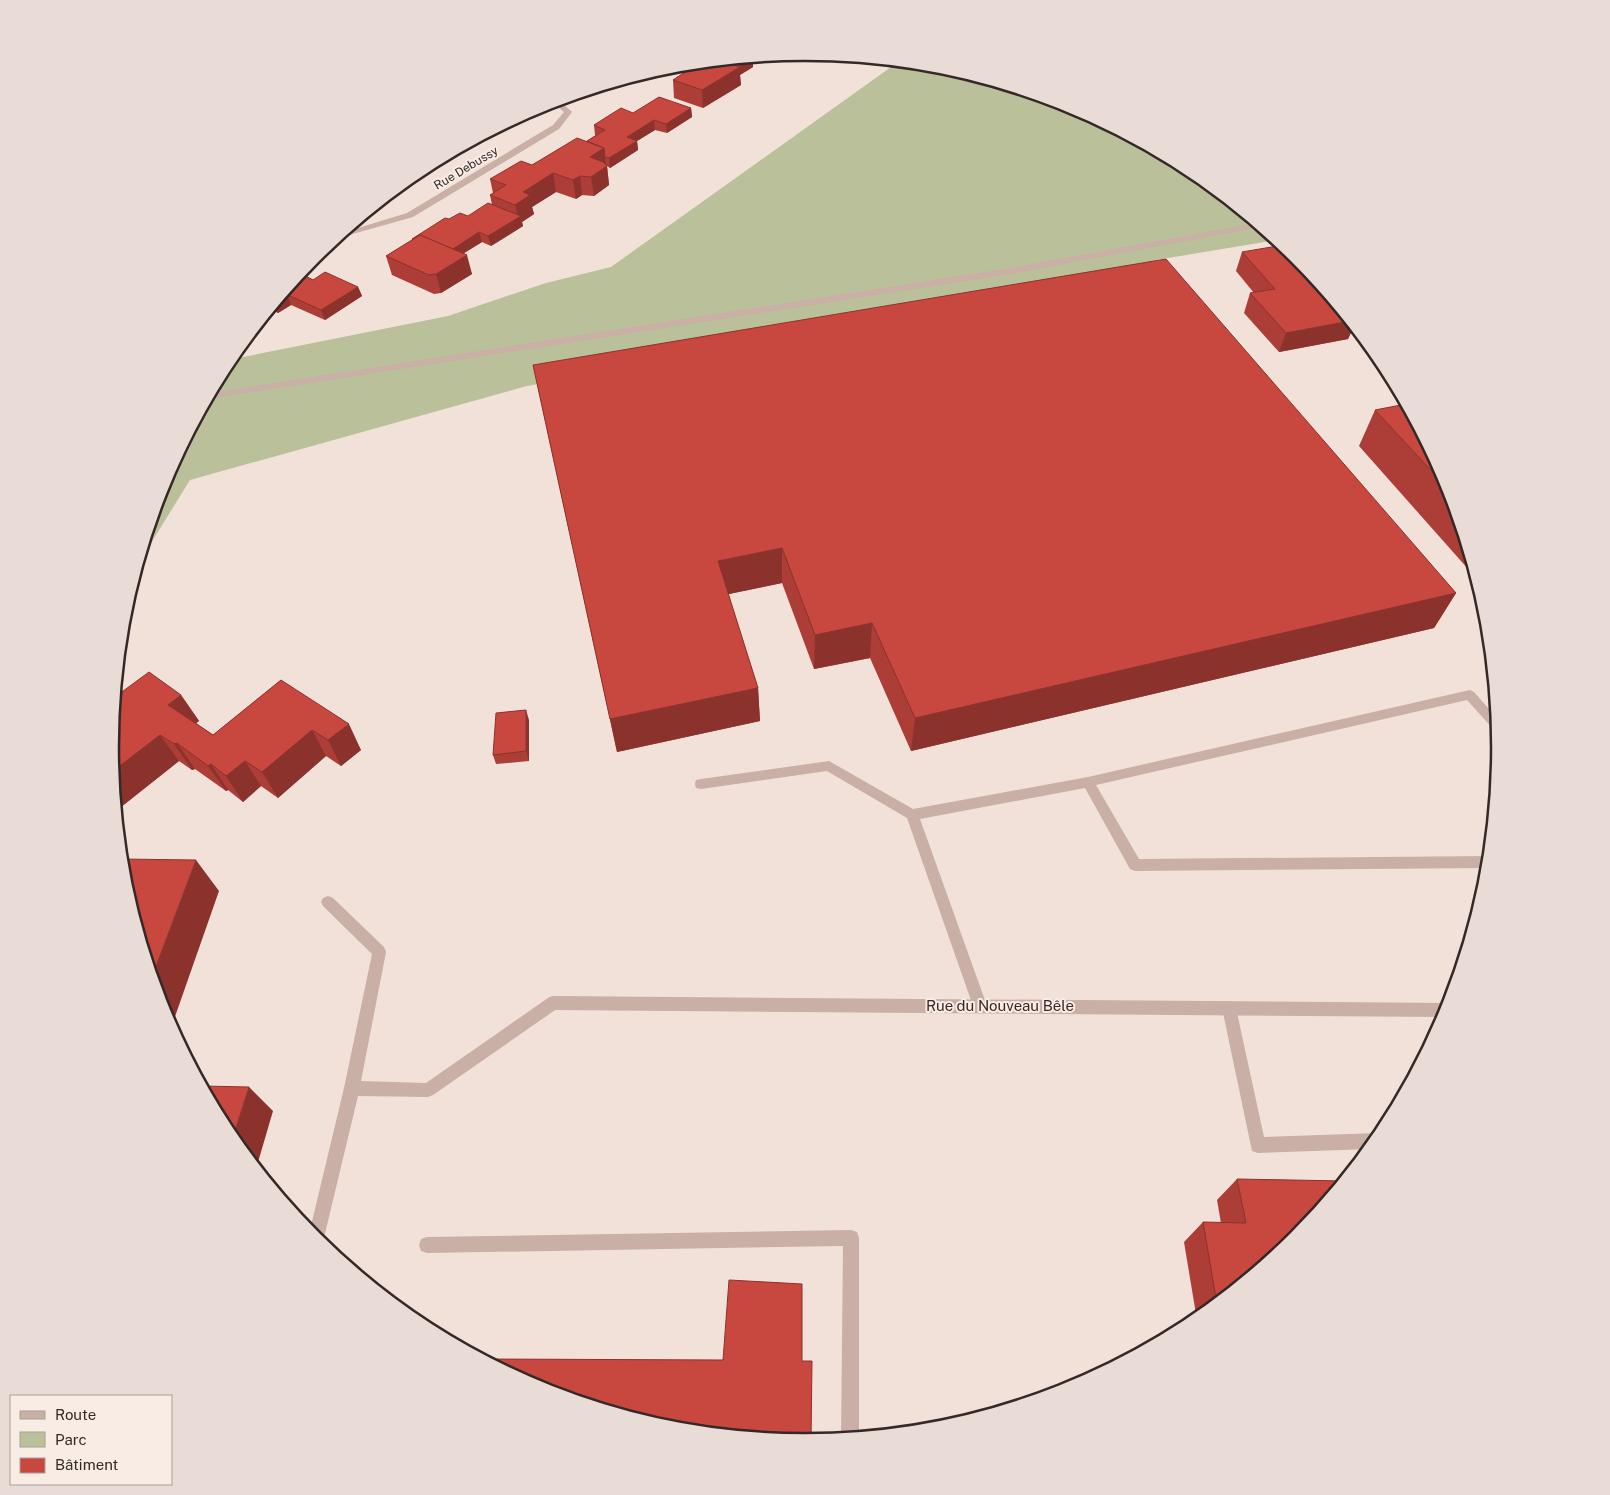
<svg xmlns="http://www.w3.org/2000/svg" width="1610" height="1495" font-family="'Public Sans',sans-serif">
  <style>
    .green { fill: #bac099 }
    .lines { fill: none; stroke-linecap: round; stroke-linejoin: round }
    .lane { fill: #c9afa5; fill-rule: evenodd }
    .street { fill: #c9afa5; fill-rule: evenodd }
    .wall { fill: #ac3e37 }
    .shaded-wall { fill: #8c322d }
    .building { fill: #c84840; stroke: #8c322d }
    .labels { text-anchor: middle; stroke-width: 4; stroke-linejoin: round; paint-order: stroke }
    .far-street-label { font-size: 12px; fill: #352826; stroke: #f9ece5 }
    .street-label { font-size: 15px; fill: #352826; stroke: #f9ece5 }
    .rim { fill: none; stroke: #352826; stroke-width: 2.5 }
  </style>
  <rect width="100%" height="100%" fill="#f1e1d9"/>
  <path class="green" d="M898 62 941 66 1071 106 1191 170 1277 240 1156 260 1132 284 527 386 190 480 138 564 163 481 228 360 448 316 546 283 611 267Z"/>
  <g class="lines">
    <g class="lane">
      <path d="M1341 314 1348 319 1374 351H1369L1338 319 1336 317Z"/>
      <path d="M1470 690 1474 692 1497 718 1498 732 1494 730 1467 700 1096 785 1139 859 1489 856 1488 868 1135 871 1130 869 1085 788 920 819 987 1006 985 1011 980 1013 975 1011 973 1006 907 818 827 771 701 789 696 788 695 784 696 780 701 779 829 761 913 809 1088 777Z"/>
      <path d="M328 896 333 898 384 947 386 952 361 1081 426 1083 548 998 553 996 558 998 560 1003 558 1008 433 1095 428 1097 358 1096 322 1246 309 1234 344 1088 372 954 323 906 321 902 323 898Z"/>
      <path d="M1229 1001 1234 1003 1236 1008 1264 1137 1377 1133 1382 1135 1370 1149 1258 1153 1252 1151 1222 1008 1224 1003Z"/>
      <path d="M851 1230 857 1232 859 1238V1437L841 1439 843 1246 427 1253 421 1251 419 1245 421 1239 427 1237Z"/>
    </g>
    <g class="street">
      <path d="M558 100 572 112 559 129 413 217 349 235 345 232 407 213 553 125 564 112 552 102Z"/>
      <path d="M1256 223 1261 227 1005 275 207 399 210 393 1005 269Z"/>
      <path d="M553 996 1448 1003 1450 1004 1445 1017 553 1010 548 1008 546 1003 548 998Z"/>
    </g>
  </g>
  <g class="wall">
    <path d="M786 54 778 60 766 56Z"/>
    <path d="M753 58V67L740 75 741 85 703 108 674 98 673 80 698 63Z"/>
    <path d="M691 108 692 117 667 133 655 130 637 141 638 150 610 168 607 166 609 185 594 196 582 195 576 199 556 192 532 207 534 214 522 222 523 226 491 246 482 242 464 253 472 274 441 293 434 294 392 275 386 256 412 240V239L449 219 468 216 492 205 490 195 493 193 490 179 532 165 587 141 596 135H595L594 125 633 113Z"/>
    <path d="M494 130V135L464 152 457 149Z"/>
    <path d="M1242 252 1306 267 1354 326 1348 339 1279 352 1244 313 1250 293H1254L1236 271Z"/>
    <path d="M300 273 313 280 358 287 362 296 325 320 291 305 278 313 270 309Z"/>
    <path d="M533 365 1456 593 1434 628 911 751 870 658 814 669 782 583 728 594 758 688 760 721 617 752Z"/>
    <path d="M1375 410 1447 482 1477 579 1359 446Z"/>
    <path d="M281 680 361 750 341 766 326 756 278 798 261 786 243 802 228 790 226 791 195 769 192 770 179 761 116 811 110 747 181 695 199 721 196 723 213 735Z"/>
    <path d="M529 720V761L496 764 493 755Z"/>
    <path d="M1237 1179 1296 1239 1197 1320 1184 1242 1203 1222 1221 1223 1217 1200Z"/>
  </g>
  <g class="shaded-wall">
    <path d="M786 54 778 60V55Z"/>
    <path d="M753 58V67L740 75 741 85 703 108 702 90Z"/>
    <path d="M691 108 692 117 667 133 666 124Z"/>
    <path d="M654 120 655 130 637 141 638 150 610 168 609 158 627 137Z"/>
    <path d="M494 130V135L464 152 463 146Z"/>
    <path d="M604 148 606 166 590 157Z"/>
    <path d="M433 162 434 169 402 188 401 184 419 169Z"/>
    <path d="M607 166 609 185 594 196 591 177Z"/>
    <path d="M553 173 556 192 532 207 534 214 522 222 523 226 491 246 488 236 518 218 515 205 523 192Z"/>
    <path d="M580 176 582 195 576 199 573 180Z"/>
    <path d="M479 232 482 242 448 263 445 254Z"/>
    <path d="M467 255 472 274 441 293 436 274Z"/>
    <path d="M358 287 362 296 325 320 321 310Z"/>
    <path d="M288 295 291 305 278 313 275 304Z"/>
    <path d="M1350 321 1354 326 1348 339 1279 352 1286 333Z"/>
    <path d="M782 548V583L720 596 718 561Z"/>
    <path d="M1456 593 1434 628 911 751 915 718Z"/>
    <path d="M872 623 870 658 814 669 815 635Z"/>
    <path d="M758 688 760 721 617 752 610 719Z"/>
    <path d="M181 695 199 721 186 731 168 705Z"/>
    <path d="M526 710 529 720V761L526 751Z"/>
    <path d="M349 724 361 750 341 766 328 740Z"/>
    <path d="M312 730 326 756 278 798 262 772Z"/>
    <path d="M160 735 179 761 116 811 112 772Z"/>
    <path d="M177 743 195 769 192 770 174 744Z"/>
    <path d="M245 761 261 786 243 802 226 776Z"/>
    <path d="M211 764 228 790 226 791 208 766Z"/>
    <path d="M196 860 219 891 171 1028 163 1013 152 977Z"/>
    <path d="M249 1087 273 1111 256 1169 232 1140Z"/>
  </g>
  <g class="building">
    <path d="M753 58 739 67 720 61Z"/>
    <path d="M720 61 740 67 702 90 673 80 699 63Z"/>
    <path d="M659 97 691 108 666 124 654 120 627 137 637 141 609 158 605 157 604 148 587 141 605 130 594 125 621 108 633 113Z"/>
    <path d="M577 138 604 148 590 157 603 162 607 166 591 177 580 176 573 180 553 173 523 192 530 195 515 205 490 195 506 185 490 179 521 161 532 165Z"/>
    <path d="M488 203 521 216 488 236 479 232 453 249 420 235 413 239H412L445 218 449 219 460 213 468 216Z"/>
    <path d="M420 235 467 255 436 274 429 275 386 256Z"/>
    <path d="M1283 245 1289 250 1306 267 1350 321 1286 333 1250 293 1275 289 1242 252Z"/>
    <path d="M1166 259 1456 593 915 718 872 623 815 635 782 548 718 561 758 688 610 719 533 365Z"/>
    <path d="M325 272 358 287 321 310 288 295 276 302 300 273 313 280Z"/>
    <path d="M1406 404 1447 482 1450 491 1375 410Z"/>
    <path d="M149 672 181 695 168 705 213 735 281 680 349 724 328 740 312 730 262 772 245 761 226 776 211 764 208 766 177 743 174 744 160 735 112 772 110 747 115 697Z"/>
    <path d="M526 710V751L493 755 496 713Z"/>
    <path d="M121 859 196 860 152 977 123 883Z"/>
    <path d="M202 1086 249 1087 232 1140 227 1133Z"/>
    <path d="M1237 1179 1344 1181 1296 1239 1217 1304 1203 1222 1246 1223Z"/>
    <path d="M729 1280 802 1284V1361H812L811 1442H805L669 1429 539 1389 481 1359 723 1360Z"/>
  </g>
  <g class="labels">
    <g class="far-street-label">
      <text transform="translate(466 168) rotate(-31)" y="4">Rue Debussy</text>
    </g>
    <g class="street-label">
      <text x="1000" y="1011">Rue du Nouveau Bêle</text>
    </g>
  </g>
  <path d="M0 0H1610V1495H0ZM119 747a686 686 0 1 1 1372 0a686 686 0 1 1-1372 0Z" fill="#e9dcd6" fill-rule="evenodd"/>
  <path class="rim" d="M119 747a686 686 0 1 1 1372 0a686 686 0 1 1-1372 0Z"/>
  <rect x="10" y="1395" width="162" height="90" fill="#f9ece5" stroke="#ab9e99"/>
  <rect x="20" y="1411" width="25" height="8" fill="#c9afa5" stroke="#ab9e99"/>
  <text x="55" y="1420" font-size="15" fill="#352826">Route</text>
  <rect x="20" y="1432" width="25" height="15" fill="#bac099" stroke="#ab9e99"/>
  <text x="55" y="1445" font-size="15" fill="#352826">Parc</text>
  <rect x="20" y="1458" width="25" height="15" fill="#c84840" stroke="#ab9e99"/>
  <text x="55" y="1470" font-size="15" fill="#352826">Bâtiment</text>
</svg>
